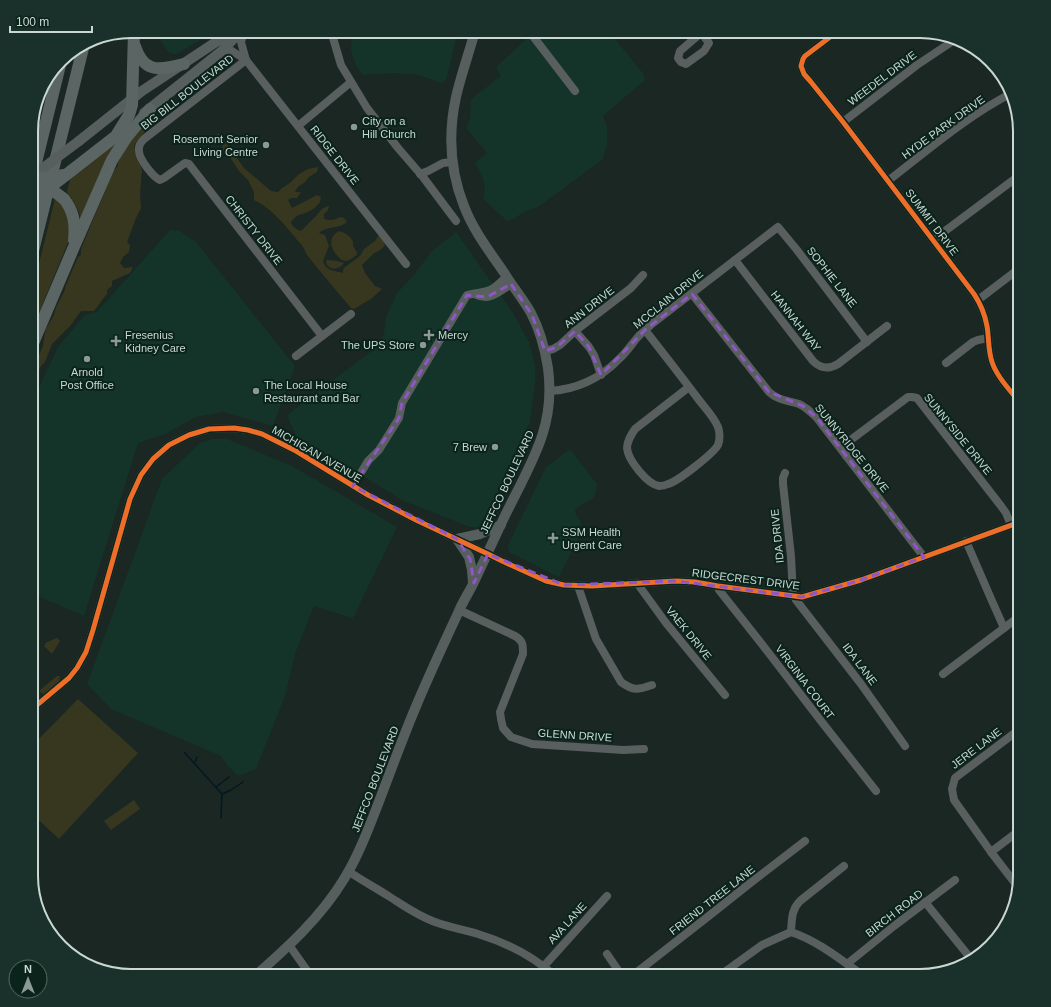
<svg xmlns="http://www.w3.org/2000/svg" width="1051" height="1007" font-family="Helvetica,sans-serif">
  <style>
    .built { fill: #143429 }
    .green { fill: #373720 }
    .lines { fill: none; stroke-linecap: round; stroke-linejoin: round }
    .stream { stroke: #041821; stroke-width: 1.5 }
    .minor { stroke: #595e5e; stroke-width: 8 }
    .major { stroke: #565e5e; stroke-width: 10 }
    .highway { stroke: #5b6564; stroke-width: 12 }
    .major-bridge { stroke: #565e5e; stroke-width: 10 }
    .highway-bridge { stroke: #5b6564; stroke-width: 12 }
    .cycleway-casing { stroke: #0a231b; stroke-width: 8 }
    .cycleway { stroke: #ee6e29; stroke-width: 5 }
    .marked { fill: none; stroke: #8f57c4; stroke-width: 3; stroke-dasharray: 8 5; stroke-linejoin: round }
    .poi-dot { fill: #8c9a95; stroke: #0a231b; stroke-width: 1.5 }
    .labels { text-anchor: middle; stroke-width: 4; stroke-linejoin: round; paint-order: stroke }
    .street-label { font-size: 11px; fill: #cad8d2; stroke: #0a231b }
    .poi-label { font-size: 11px; fill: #cad8d2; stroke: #0a231b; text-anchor: start }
    .rim { fill: none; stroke: #cad8d2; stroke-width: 2 }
  </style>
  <rect width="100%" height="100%" fill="#1a2723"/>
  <g class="built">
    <path d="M156 31H216L176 54 169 53 156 33Z"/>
    <path d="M352 31H458L446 80 441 83 419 75 394 73 362 75 356 65 351 50Z"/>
    <path d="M535 31H608L643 73 645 80 603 116 607 126V144L603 159 538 207 525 211 514 219 507 221 483 199 485 188 483 178 475 163 487 153 466 128 470 119 471 99 501 76 496 67Z"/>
    <path d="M170 230 180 231 196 242 295 366 273 426 223 412 196 417 165 434 138 443 84 616 31 593V421L40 385 58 347 85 315 97 312Z"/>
    <path d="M456 232 513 313 529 342 535 366V384L530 422 505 477 479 527H470L404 501 296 436 287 415 373 350 384 334 386 317 397 293 414 275 431 252Z"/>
    <path d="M212 439H227L292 466 397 527 353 618 314 606 295 654 285 696 256 769 238 776 227 765 221 756 111 709 87 684 162 479 200 443Z"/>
    <path d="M570 449 597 484 596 492 593 498 575 509 576 514 581 522V532L559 577 509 552 508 545 546 467Z"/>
  </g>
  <g class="green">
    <path d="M149 122 150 125C145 133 138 138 134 146L136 156 142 169 140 194 141 208 136 218 127 242 130 245 129 252 123 257 120 263 124 268 133 267 130 273 112 281V286L107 290V294C102 299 99 305 94 311H81L70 326 52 344 45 362 41 366 31 385V373L43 346 44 338 46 329 54 315 56 307 64 292 66 285 78 257 81 255V249L113 172 118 166V162L131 140Z"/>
    <path d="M217 134H220L244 168 271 191 278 192 282 188 290 183 299 174 308 169 318 167 317 172 309 177 305 182 298 187 295 192H301L297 198H291L288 200 292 208 317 195 321 197 320 202C317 206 313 210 307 212 299 216 298 213 291 222 291 226 297 230 301 231 305 227 309 223 313 219 319 214 321 207 329 206L328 210 324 214V219C330 221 335 220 340 217L344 218 347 222C339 229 326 226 319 233L325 235 329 246 323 261C327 272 333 270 343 273V270L344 268 360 256 364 249 375 241 379 235 385 244C384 248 378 252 374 253L362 265 365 273 375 286 382 289 371 299 354 309 351 308C336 290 321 273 307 255 305 252 305 249 303 247 301 243 297 241 295 237 283 223 271 208 254 200V192L248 180 239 171 227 153 223 151 222 144 216 137Z"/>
    <path d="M119 141 81 220C79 209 74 201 67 192L70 179Z"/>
    <path d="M55 199 64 207 69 215V240L43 303 39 319 31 338V296Z"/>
    <path d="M339 231C345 233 351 236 353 242 353 243 353 244 353 246 355 250 357 250 357 255 353 257 350 261 345 261 340 260 338 256 335 253 329 245 330 236 339 231Z"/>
    <path d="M327 260 337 261 344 263 340 267 334 269C330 268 326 266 326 261Z"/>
    <path d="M57 638 60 641 52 654 44 646 46 644 45 643Z"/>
    <path d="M57 676H60L59 681 46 692 43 694 40 692V690Z"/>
    <path d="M78 699 138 753 59 839 31 813V747Z"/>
    <path d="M134 800 140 809 111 830 104 821Z"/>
  </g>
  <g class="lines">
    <g class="stream">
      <path d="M184 752 222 794 221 818"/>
      <path d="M195 762 197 757"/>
      <path d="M216 787 229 777"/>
      <path d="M222 794 231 790 243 782"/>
    </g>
    <g class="minor">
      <path d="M244 31 241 42 246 60"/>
      <path d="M331 31 341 65 367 108 398 148 423 177 456 221"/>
      <path d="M529 31 575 91"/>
      <path d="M700 31 709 43 704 51 686 64 681 62 678 58 680 51 701 33"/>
      <path d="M838 31 805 56 803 59 801 66 804 74 811 82 843 122 974 294C980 303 985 315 987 326 989 338 988 350 992 362 997 377 1010 390 1020 403"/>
      <path d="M223 50 232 51 246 60 406 264"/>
      <path d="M246 60 144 139C141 142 138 146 139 151 139 159 153 177 160 180L164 178 185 163 189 164 322 336"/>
      <path d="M843 122 917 65 956 39"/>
      <path d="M298 126 351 82"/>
      <path d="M420 174 428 171 443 163 452 162"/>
      <path d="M888 181C928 150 967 116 1012 93"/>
      <path d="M933 240 1020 175"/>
      <path d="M735 260 813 361C820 368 828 370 838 364L887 326"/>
      <path d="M474 294C490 302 498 292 511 284"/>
      <path d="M692 294 769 392C779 401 787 400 799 404 806 407 811 412 817 418L924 557"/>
      <path d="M978 300 1020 268"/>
      <path d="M645 330C663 353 681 376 699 400 705 408 714 417 718 427 720 432 720 440 718 445 714 453 677 482 668 484 666 485 662 486 659 486 647 484 628 460 627 448 627 441 631 435 635 429L689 387"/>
      <path d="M575 331 589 347 594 355 601 375"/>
      <path d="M545 351 553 349 560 345 575 331 631 288 643 275"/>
      <path d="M296 356 351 314"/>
      <path d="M946 363 973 342 978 340 988 338"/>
      <path d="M549 391C576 390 601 378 619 359 626 353 631 345 637 338 642 332 648 328 653 323L778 227 797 250 867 342"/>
      <path d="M846 456 845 449 848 442 908 397H912L917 398 1001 506 1006 513 1011 525"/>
      <path d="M785 473 783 478V484L791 556 793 596"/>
      <path d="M353 486 368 461 379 450 399 418 402 403 467 295C474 293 483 293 490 290 496 287 502 281 506 277"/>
      <path d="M966 541 992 601 1004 628"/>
      <path d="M637 583 666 623 725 695"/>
      <path d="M578 586 596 639 621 682C633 691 638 690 652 685"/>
      <path d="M718 586 719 590 761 643 821 721 876 791"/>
      <path d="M795 596 796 600 861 684 905 746"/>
      <path d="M459 610 515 636C523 641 523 644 523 654L500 712 501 719 503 728 511 737 532 744 623 750 644 749"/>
      <path d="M943 674 1020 616"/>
      <path d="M31 710 69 678 77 668 86 652 93 630 130 499 141 475 153 459 169 445 189 435 209 429 234 428 248 430 262 434 296 451 368 495 416 520 488 554 502 561 546 581 564 585 592 586 676 581 695 582 718 586 802 597 861 580 1020 522"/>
      <path d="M991 852 1020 830"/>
      <path d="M348 871C361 880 376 888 390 897 404 906 418 916 435 922 449 927 464 930 478 934 507 943 533 956 555 976"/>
      <path d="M1018 887 991 852 954 800 952 789 955 778 1020 729"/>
      <path d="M925 902 972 960"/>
      <path d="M791 932C792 920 791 910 800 901L844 866"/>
      <path d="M289 945 311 976"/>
      <path d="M607 954 622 976"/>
      <path d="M847 964 894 926 955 880"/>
      <path d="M544 966 607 896"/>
      <path d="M632 976 710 915 749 884 805 841"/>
      <path d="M719 976 762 945 791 932C818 941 841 960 864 976"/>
    </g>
    <g class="major">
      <path d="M144 113 223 50 236 36"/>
      <path d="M79 141 142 91 216 42 241 31"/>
      <path d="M473 583 472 570 469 557 457 539 480 534 501 525"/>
      <path d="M255 976C288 947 321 917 344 879 357 858 366 835 375 812 389 776 402 739 417 704 430 673 444 643 458 613 463 601 470 591 475 580 484 561 493 541 502 522 515 494 532 466 542 436 549 415 551 391 548 368 545 349 540 330 531 313 523 299 513 287 505 274 490 252 473 230 464 206 450 171 448 134 456 97 461 75 469 53 475 31"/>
    </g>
    <g class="highway">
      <path d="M135 46C144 74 160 70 184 64"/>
      <path d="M71 171 116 136 129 115 132 105 134 31"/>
      <path d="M31 183 61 61"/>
      <path d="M64 199C74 211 76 224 74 240"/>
      <path d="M31 259 84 44"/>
      <path d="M31 348 73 249 112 160 126 138 150 109"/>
    </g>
    <path class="major-bridge" d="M31 177 79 141"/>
    <g class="highway-bridge">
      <path d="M31 175C42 179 52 179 63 175"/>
      <path d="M31 185C44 186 54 190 64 199"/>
      <path d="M31 202 71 171"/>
    </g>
    <g class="cycleway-casing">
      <g id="cycleway">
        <path d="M838 31 805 56 803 59 801 66 804 74 811 82 843 122 974 294C980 303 985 315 987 326 989 338 988 350 992 362 997 377 1010 390 1020 403"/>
        <path d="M31 710 69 678 77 668 86 652 93 630 130 499 141 475 153 459 169 445 189 435 209 429 234 428 248 430 262 434 296 451 368 495 416 520 488 554 502 561 546 581 564 585 592 586 676 581 695 582 718 586 802 597 861 580 1020 522"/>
      </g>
    </g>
    <use href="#cycleway" class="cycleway"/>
  </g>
  <path class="marked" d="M511 284 532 315 545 351 557 347 575 331 589 347 601 375 645 330 692 294 769 392 803 406 817 418 924 557 861 580 802 597 676 581 564 585 488 554 474 583 470 559 457 539 353 486 399 418 402 403 467 295 487 297Z"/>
  <g class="poi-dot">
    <circle cx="354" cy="127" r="4"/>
    <circle cx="266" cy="145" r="4"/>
    <path d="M427 329h4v4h4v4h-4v4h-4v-4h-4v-4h4z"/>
    <path d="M114 335h4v4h4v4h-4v4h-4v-4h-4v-4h4z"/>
    <circle cx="423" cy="345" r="4"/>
    <circle cx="87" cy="359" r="4"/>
    <circle cx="256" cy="391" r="4"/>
    <circle cx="495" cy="447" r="4"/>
    <path d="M551 532h4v4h4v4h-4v4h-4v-4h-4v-4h4z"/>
  </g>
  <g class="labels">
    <g class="street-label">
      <text transform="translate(882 78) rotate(-37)" y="4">WEEDEL DRIVE</text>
      <text transform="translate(187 92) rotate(-38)" y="4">BIG BILL BOULEVARD</text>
      <text transform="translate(943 127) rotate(-36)" y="4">HYDE PARK DRIVE</text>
      <text transform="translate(335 155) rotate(52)" y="4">RIDGE DRIVE</text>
      <text transform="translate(932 222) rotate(53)" y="4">SUMMIT DRIVE</text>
      <text transform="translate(254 230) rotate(52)" y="4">CHRISTY DRIVE</text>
      <text transform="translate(832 277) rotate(52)" y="4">SOPHIE LANE</text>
      <text transform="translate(668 299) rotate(-39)" y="4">MCCLAIN DRIVE</text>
      <text transform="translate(589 307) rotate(-38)" y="4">ANN DRIVE</text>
      <text transform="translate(796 321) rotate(52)" y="4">HANNAH WAY</text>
      <text transform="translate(958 434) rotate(51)" y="4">SUNNYSIDE DRIVE</text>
      <text transform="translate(852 448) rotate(51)" y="4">SUNNYRIDGE DRIVE</text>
      <text transform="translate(317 454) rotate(30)" y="4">MICHIGAN AVENUE</text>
      <text transform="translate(507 482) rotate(-65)" y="4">JEFFCO BOULEVARD</text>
      <text transform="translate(777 536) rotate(-96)" y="4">IDA DRIVE</text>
      <text transform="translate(746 579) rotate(7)" y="4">RIDGECREST DRIVE</text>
      <text transform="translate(689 633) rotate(51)" y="4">VAEK DRIVE</text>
      <text transform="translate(860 664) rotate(53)" y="4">IDA LANE</text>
      <text transform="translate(805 682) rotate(53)" y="4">VIRGINIA COURT</text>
      <text transform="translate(575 735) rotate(4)" y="4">GLENN DRIVE</text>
      <text transform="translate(976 748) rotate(-37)" y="4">JERE LANE</text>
      <text transform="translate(375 779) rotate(-69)" y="4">JEFFCO BOULEVARD</text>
      <text transform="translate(712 900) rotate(-38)" y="4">FRIEND TREE LANE</text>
      <text transform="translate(894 913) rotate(-38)" y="4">BIRCH ROAD</text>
      <text transform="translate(567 923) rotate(-48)" y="4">AVA LANE</text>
    </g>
    <g class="poi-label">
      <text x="362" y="125">City on a<tspan x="362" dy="13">Hill Church</tspan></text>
      <text x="258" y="143" text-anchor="end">Rosemont Senior<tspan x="258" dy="13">Living Centre</tspan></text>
      <text x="125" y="339">Fresenius<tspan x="125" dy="13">Kidney Care</tspan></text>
      <text x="438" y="339">Mercy</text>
      <text x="415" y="349" text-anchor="end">The UPS Store</text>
      <text x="87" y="376" text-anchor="middle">Arnold<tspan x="87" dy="13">Post Office</tspan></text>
      <text x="264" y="389">The Local House<tspan x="264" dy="13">Restaurant and Bar</tspan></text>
      <text x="487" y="451" text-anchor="end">7 Brew</text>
      <text x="562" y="536">SSM Health<tspan x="562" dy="13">Urgent Care</tspan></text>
    </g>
  </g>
  <path d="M0 0H1051V1007H0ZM131 38H920A93 93 0 0 1 1013 131V876A93 93 0 0 1 920 969H131A93 93 0 0 1 38 876V131A93 93 0 0 1 131 38Z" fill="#19312a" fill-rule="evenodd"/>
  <path class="rim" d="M131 38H920A93 93 0 0 1 1013 131V876A93 93 0 0 1 920 969H131A93 93 0 0 1 38 876V131A93 93 0 0 1 131 38Z"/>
  <g transform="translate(28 979)"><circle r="19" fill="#0a231b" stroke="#576b64"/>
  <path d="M0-3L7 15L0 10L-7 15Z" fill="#8c9a95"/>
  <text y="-6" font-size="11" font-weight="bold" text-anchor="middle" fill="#cad8d2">N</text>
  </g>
  <path d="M10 26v6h82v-6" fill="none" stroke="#cad8d2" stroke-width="2"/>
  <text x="16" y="26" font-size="12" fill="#cad8d2" stroke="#0a231b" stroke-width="3" paint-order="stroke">100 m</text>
</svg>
